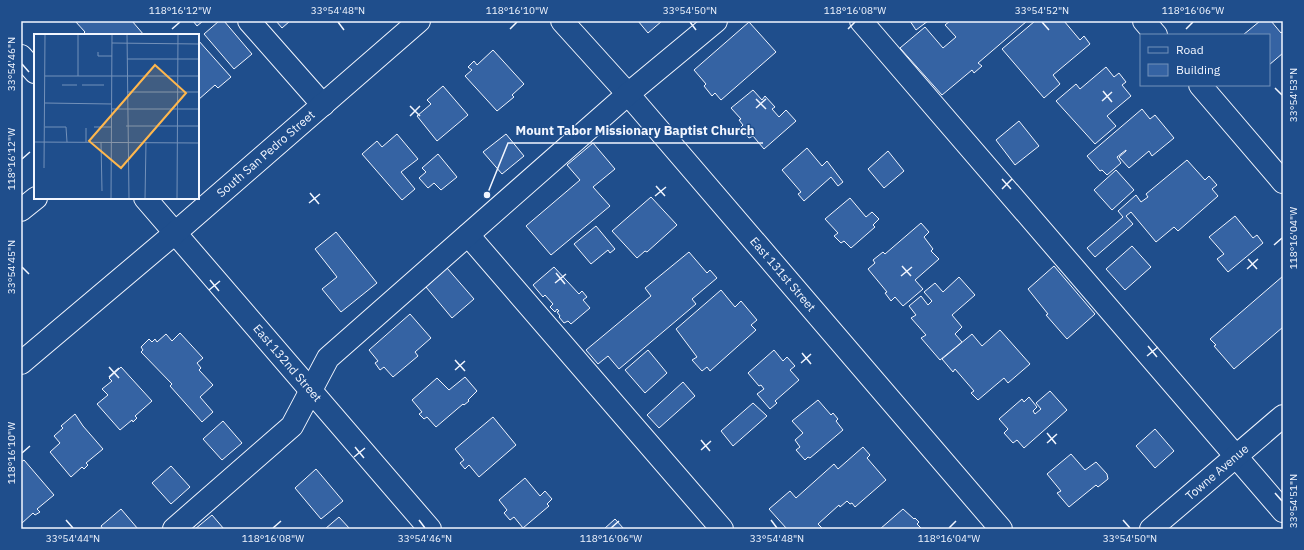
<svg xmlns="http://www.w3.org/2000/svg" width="1304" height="550" font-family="'IBM Plex Sans',sans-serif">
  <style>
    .building { fill: #3563a3; stroke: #f2f6ff }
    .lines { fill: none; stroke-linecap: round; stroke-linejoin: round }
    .minor-casing { stroke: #f2f6ff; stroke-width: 24 }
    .minor { stroke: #1f4e8c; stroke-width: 22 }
    .ticks { fill: none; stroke: #f2f6ff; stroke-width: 1.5 }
    .labels { text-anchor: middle; stroke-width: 3; stroke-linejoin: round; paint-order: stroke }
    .street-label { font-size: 12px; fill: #f2f6ff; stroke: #1f4e8c }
    .inset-road { fill: none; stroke: #7391ba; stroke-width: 1 }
    .view { fill: #ffb74d; fill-opacity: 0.15; stroke: #ffb74d; stroke-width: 2 }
    .inset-edge { fill: none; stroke: #f2f6ff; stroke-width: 2 }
    .leader { fill: none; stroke: #f2f6ff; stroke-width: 1.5 }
    .callout-dot { fill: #f2f6ff; stroke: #1f4e8c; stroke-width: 1.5 }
    .callout-label { font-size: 13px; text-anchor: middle; font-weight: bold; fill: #f2f6ff; stroke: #1f4e8c; stroke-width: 3; stroke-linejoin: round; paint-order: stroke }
    .neatline { fill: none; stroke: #f2f6ff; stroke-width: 1.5 }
    .ticks-label { font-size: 10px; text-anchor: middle; fill: #f2f6ff }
  </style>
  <rect width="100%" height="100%" fill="#1f4e8c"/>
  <g class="building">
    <path d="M75 21H132L144 35H82L85 32Z"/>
    <path d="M193 21H203L197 26Z"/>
    <path d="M219 21H224L252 54 234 69 204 34Z"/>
    <path d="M276 21H290L282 28Z"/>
    <path d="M638 21H662L648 33Z"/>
    <path d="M910 21H928L916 30Z"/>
    <path d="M950 21H1027L978 63 982 66 974 73 972 70 942 95 900 48 925 27 943 48 956 37 945 25Z"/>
    <path d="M1035 21H1064L1080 40 1084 36 1090 44 1053 75 1060 84 1044 98 1002 49Z"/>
    <path d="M1260 21H1271L1281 33 1283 31V53L1269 65V35H1243Z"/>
    <path d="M749 22 776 52 721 100 715 93 712 96 704 86 706 84 694 70Z"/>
    <path d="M198 40 231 77 218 88 215 85 198 100Z"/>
    <path d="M493 50 524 84 512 95 514 97 497 111 465 76 472 70 468 67 474 61 477 65Z"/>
    <path d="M1106 67 1114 77 1119 73 1126 82 1122 85 1131 96 1107 116 1116 126 1095 144 1056 101 1076 84 1080 89Z"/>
    <path d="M443 86 468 115 437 141 417 116 431 104 427 100Z"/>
    <path d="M753 90 762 100 765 96 775 107 772 109 779 117 786 110 796 121 764 149 753 136 749 138 740 128 743 125 739 120 741 119 731 108Z"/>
    <path d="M1142 109 1150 119 1155 115 1174 138 1152 156 1149 151 1129 168 1119 157 1126 151V150L1117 157 1121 163 1107 175 1102 170 1100 171 1087 156Z"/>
    <path d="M1019 121 1039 146 1015 165 996 140Z"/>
    <path d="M397 134 418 159 401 172 415 189 402 200 362 154 377 141 382 147Z"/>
    <path d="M506 134 524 156 502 174 483 152Z"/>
    <path d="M593 143 615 169 593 187 610 206 551 255 526 226 580 180 567 165Z"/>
    <path d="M807 148 822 166 827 161 843 182 838 186 831 177 804 201 798 194 801 192 782 170Z"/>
    <path d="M888 151 904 171 884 188 868 169Z"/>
    <path d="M438 154 457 177 441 190 434 183 428 188 419 178 426 172 422 168Z"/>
    <path d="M1187 160 1205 180 1209 176 1217 185 1212 189 1218 196 1178 231 1174 227 1156 242 1131 212 1126 216 1133 224 1095 257 1087 248 1123 217 1118 211 1136 195 1141 202 1148 197 1146 194Z"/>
    <path d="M1116 170 1134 190 1112 210 1094 190Z"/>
    <path d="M651 197 677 225 647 252 645 251 637 258 612 231Z"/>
    <path d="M850 198 866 217 872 212 879 219 873 225 875 227 851 248 844 241 841 243 834 236 838 233 825 219Z"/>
    <path d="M1235 216 1253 238 1257 235 1263 243 1228 272 1217 259 1224 254 1209 237Z"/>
    <path d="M921 223 929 232 924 237 933 249 931 251 939 259 915 280 923 289 903 306 895 297 891 301 885 293 887 292 868 269 875 263 873 260 883 252 885 254Z"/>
    <path d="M596 226 615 249 610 253 608 250 591 264 574 244Z"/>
    <path d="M336 232 377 283 341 312 322 289 337 277 315 249Z"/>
    <path d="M1132 246 1151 267 1125 290 1106 269Z"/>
    <path d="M689 252 707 273 710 270 717 278 692 299 696 304 619 369 608 356 598 364 586 350 651 296 645 288Z"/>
    <path d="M1054 266 1095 314 1067 339 1046 315 1048 314 1028 289Z"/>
    <path d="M554 267 579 294 582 291 587 297 583 300 590 308 571 324 568 321 564 323 559 317 560 316 557 312 559 311 557 309 555 312 550 307 553 304 545 295 543 297 533 285Z"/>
    <path d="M447 268 474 299 452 318 426 287Z"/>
    <path d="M1283 276V327L1234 369 1214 346 1216 345 1210 339Z"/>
    <path d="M959 277 975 295 952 315 962 327 955 334 962 342 940 360 921 338 926 335 911 318 916 315 909 306 921 296 928 305 932 301 924 292 935 283 943 292Z"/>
    <path d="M721 290 735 307 741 301 757 320 751 325 756 330 710 371 707 367 702 371 692 360 697 357 676 329Z"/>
    <path d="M410 314 431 338 415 352 418 356 393 377 384 367 380 370 375 363 378 361 369 350Z"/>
    <path d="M1000 330 1030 364 1008 383 1004 378 978 400 971 393 974 391 955 369 953 372 942 359 972 334 982 346Z"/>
    <path d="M180 333 203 358 197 363 201 368 199 370 213 385 200 397 213 412 202 422 170 386 172 384 141 352 143 350 141 347 149 339 152 342 155 339 157 342 166 334 172 341Z"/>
    <path d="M648 350 667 373 645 393 625 370Z"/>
    <path d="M774 350 783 361 787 357 795 366 790 370 799 380 775 401 777 403 770 409 757 394 764 389 761 385 759 386 748 373Z"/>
    <path d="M121 367 152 401 135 416 137 418 133 422 132 420 120 430 97 404 108 395 102 389 112 381 109 378Z"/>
    <path d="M465 377 477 391 468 400 469 401 464 405 463 404 436 427 427 417 424 419 419 414 422 412 412 400 437 378 449 390Z"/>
    <path d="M683 382 695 396 659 428 647 415Z"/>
    <path d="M1050 391 1067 410 1024 448 1017 440 1013 443 1004 433 1008 429 999 419 1022 399 1024 402 1029 397 1037 407 1033 411 1035 414 1041 409 1036 403Z"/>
    <path d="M818 400 831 415 833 413 838 419 836 421 843 430 810 458 808 457 805 460 796 450 800 447 795 440 803 433 792 421Z"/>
    <path d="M753 403 767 416 733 446 721 431Z"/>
    <path d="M75 414 83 426 103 449 86 463 88 465 84 469 82 467 71 477 50 452 60 443 54 436 63 428 61 426Z"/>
    <path d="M493 417 516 445 479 477 469 465 465 469 460 463 464 460 455 449Z"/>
    <path d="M223 421 242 443 222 460 203 439Z"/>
    <path d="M1155 429 1174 451 1155 468 1136 446Z"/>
    <path d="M863 447 870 455 867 458 886 480 855 507 852 503 850 504 847 501 840 507 839 505 818 524 823 529H787L769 509 790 491 796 498 834 464 838 469Z"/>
    <path d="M1071 454 1085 470 1096 462 1107 474 1108 479 1098 487 1096 485 1069 507 1057 493 1061 491 1047 474Z"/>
    <path d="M24 460 54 495 37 509 40 512 35 515 33 513 21 524V462Z"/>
    <path d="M171 466 190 487 171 504 152 483Z"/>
    <path d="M316 469 343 501 321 519 295 488Z"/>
    <path d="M525 478 540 496 545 491 552 499 547 504 549 506 523 528 514 517 510 520 504 513 507 510 499 500Z"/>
    <path d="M121 509 138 529H103L101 526Z"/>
    <path d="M903 509 914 519 915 518 919 522 917 524 922 529H880Z"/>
    <path d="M212 515 224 529H195Z"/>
    <path d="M339 517 350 529H325Z"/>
    <path d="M615 519 624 529H604Z"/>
  </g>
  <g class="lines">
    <g class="minor-casing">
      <g id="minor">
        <path d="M249 21 323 105"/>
        <path id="s1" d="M562 21 628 94 1001 529"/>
        <path d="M861 21 1283 511"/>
        <path d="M1144 21 1156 35"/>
        <path d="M21 56 35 72"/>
        <path d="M1200 85 1283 182"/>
        <path id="s2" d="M145 198 430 529"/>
        <path d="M21 210 36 198"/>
        <path d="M468 235 722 529"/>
        <path id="s3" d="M21 363 175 233 419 21"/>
        <path d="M174 529 292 426 328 358 628 94 716 21"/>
        <path id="s4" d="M1151 529 1283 416"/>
      </g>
    </g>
    <use href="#minor" class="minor"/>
  </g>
  <path class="ticks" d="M338 22 344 30M690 22 696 30M1042 22 1049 30M172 29 180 22M510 29 517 22M848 29 855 22M1186 29 1193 22M22 64 29 72M1275 88 1282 95M1103 91 1112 102M756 99 766 109M1102 101 1112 92M410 106 420 116M756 108 766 99M410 116 420 106M22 159 30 152M1002 179 1011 189M656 186 665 196M1002 189 1012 179M310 193 319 204M655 196 666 187M309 203 320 194M1274 245 1282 238M1248 259 1257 269M902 266 911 276M22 267 29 274M1247 269 1258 259M556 273 565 284M901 276 912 267M210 280 219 291M555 283 566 274M209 290 220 281M1148 346 1157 357M802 353 811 364M1147 356 1158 347M455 360 465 371M801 363 811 354M109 367 119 378M455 370 465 361M109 377 119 368M1047 433 1056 444M701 440 710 451M1047 443 1057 434M355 447 364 458M701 450 711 441M22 453 30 446M354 457 365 448M1275 493 1282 501M66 520 73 528M419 520 425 528M771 520 777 528M1123 520 1130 528M273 528 281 521M611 528 619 521M949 528 956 521"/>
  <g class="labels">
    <g class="street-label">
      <text dy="4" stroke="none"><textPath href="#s3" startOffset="322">South San Pedro Street</textPath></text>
      <text dy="4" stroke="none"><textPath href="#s1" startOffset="336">East 131st Street</textPath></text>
      <text dy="4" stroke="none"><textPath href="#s2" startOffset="218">East 132nd Street</textPath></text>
      <text dy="4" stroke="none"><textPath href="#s4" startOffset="87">Towne Avenue</textPath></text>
    </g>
  </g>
  <g transform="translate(34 34)">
    <rect width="165" height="165" fill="#1f4e8c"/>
    <path class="inset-road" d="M93 0 95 165M78 9 165 10M64 18V22H78M93 25H165M11 42H165M44 42V0M28 51H43M48 51H70M93 58H165M11 69 78 70M78 75H165M92 92H165M11 93H32L33 108M60 93H77M0 108 165 109M52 108V94M67 108 68 157M10 134 11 0M77 165 78 0M111 165 112 108M143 165 144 0"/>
    <path class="view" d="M121 31 152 59 87 134 55 107Z"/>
    <rect width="165" height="165" class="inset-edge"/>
  </g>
  <path class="leader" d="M487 195L508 143H763"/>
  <circle class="callout-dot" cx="487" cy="195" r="4"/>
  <g class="callout-label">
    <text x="635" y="135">Mount Tabor Missionary Baptist Church</text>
  </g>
  <rect width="1304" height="550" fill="none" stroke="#1f4e8c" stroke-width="44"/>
  <rect x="1140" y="34" width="130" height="52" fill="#1f4e8c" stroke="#7391ba"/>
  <rect x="1148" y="47" width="20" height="6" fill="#1f4e8c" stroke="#7391ba"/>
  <text x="1176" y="54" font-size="12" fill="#f2f6ff">Road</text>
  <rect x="1148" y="64" width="20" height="12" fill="#3563a3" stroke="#7391ba"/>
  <text x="1176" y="74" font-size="12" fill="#f2f6ff">Building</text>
  <rect x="22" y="22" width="1260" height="506" class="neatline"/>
  <g class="ticks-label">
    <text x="180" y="14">118°16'12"W</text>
    <text x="338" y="14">33°54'48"N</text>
    <text x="517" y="14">118°16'10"W</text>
    <text x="690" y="14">33°54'50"N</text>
    <text x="855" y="14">118°16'08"W</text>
    <text x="1042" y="14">33°54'52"N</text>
    <text x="1193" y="14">118°16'06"W</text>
    <text transform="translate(11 64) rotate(-90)" y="4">33°54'46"N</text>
    <text transform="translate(1293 95) rotate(-90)" y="4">33°54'53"N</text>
    <text transform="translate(11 159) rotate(-90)" y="4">118°16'12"W</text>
    <text transform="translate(1293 238) rotate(-90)" y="4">118°16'04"W</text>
    <text transform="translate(11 267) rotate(-90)" y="4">33°54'45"N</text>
    <text transform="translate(11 453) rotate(-90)" y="4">118°16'10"W</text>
    <text transform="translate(1293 501) rotate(-90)" y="4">33°54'51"N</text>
    <text x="73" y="542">33°54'44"N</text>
    <text x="273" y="542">118°16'08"W</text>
    <text x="425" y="542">33°54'46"N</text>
    <text x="611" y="542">118°16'06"W</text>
    <text x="777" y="542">33°54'48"N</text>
    <text x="949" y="542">118°16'04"W</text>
    <text x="1130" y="542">33°54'50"N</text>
  </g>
</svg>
